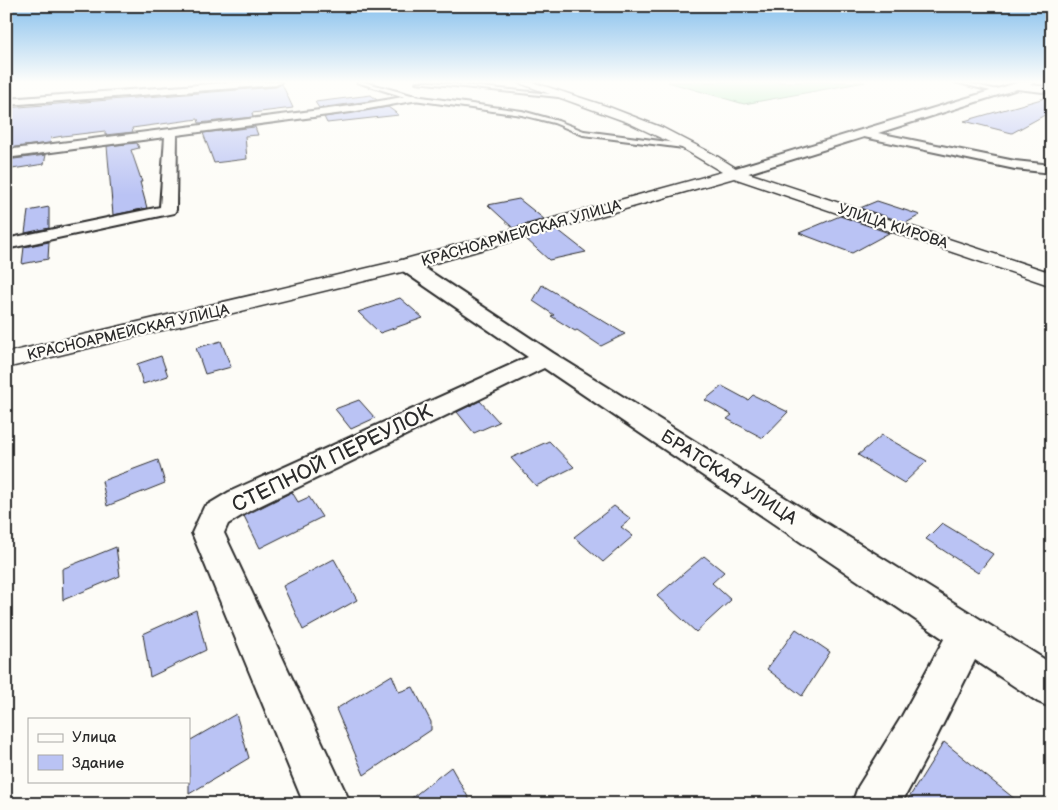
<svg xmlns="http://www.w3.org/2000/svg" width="1058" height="810" font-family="'Balsamiq Sans',sans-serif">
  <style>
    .green { fill: #a6e7b1; stroke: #68896e }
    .building { fill: #bac3f4; stroke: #2b2b2b }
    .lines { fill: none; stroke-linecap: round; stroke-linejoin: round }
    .lane-casing { stroke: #2b2b2b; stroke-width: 4 }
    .street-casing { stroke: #2b2b2b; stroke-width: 4 }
    .secondary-casing { stroke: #2b2b2b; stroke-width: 3 }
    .lane { fill: #fdfcf7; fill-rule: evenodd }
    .street { fill: #fdfcf7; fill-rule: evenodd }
    .secondary { fill: #fdfcf7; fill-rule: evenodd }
    .labels { text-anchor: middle; stroke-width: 4.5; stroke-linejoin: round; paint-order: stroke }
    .far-street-label { font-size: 15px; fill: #2b2b2b; stroke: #fdfcf7 }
    .street-label { font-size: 18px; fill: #2b2b2b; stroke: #fdfcf7 }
    .near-street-label { font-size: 21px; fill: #2b2b2b; stroke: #fdfcf7 }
  </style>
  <rect width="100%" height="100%" fill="#fdfcf7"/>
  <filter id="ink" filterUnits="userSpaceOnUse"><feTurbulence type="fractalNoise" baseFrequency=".02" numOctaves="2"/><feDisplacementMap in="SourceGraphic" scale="10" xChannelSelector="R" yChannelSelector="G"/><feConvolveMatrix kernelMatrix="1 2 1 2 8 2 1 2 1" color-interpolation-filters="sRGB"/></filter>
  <g filter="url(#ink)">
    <path class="green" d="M668 82H865L744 104Z"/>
    <g class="building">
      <path d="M282 84 293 108 252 113 253 117 199 123 198 119 132 128 133 132 105 135V131L63 136 51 138 50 143 6 148V108L276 87Z"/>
      <path d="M371 95 377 100 319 108 315 102Z"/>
      <path d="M1052 96V111L1012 133 964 121Z"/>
      <path d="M388 107 399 115 327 123 324 117Z"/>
      <path d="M255 127 258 135 245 136 247 159 214 163 203 133Z"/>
      <path d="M137 143 139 148 131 150 142 182H140L147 208 113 215 107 146Z"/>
      <path d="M46 155 44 164 6 170V160Z"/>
      <path d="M519 199 544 219 513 228 488 205Z"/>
      <path d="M877 201 920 215 906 223 860 208Z"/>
      <path d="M49 207V228L25 233 28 211Z"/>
      <path d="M840 216 889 233 852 253 799 233Z"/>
      <path d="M558 230 586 252 549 260 526 239Z"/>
      <path d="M49 242 48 259 22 264 24 247Z"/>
      <path d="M542 285 600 319 625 334 601 346 577 330 575 331 551 316 554 315 533 301Z"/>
      <path d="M400 298 423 318 380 333 358 312Z"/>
      <path d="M221 341 231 367 205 374 196 348Z"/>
      <path d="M161 356 168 376 143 384 137 364Z"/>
      <path d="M722 386 748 400 753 395 788 412 763 438 727 419 732 415 705 400Z"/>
      <path d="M359 400 375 418 351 429 335 409Z"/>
      <path d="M480 401 499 422 474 433 457 412Z"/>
      <path d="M882 435 927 461 904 483 858 455Z"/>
      <path d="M549 441 574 467 536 486 511 458Z"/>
      <path d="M158 460 165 483 107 506 102 481Z"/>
      <path d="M292 492 298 502 309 497 322 517 260 548 244 516Z"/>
      <path d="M614 506 631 519 621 527 633 536 603 562 574 537Z"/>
      <path d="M942 523 993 554 978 573 926 539Z"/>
      <path d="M116 547 120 576 63 600 62 569Z"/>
      <path d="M704 556 724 572 712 583 731 600 696 632 657 596Z"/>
      <path d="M334 559 357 600 303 630 283 586Z"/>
      <path d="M196 610 206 650 150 677 143 634Z"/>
      <path d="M796 629 830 652 802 696 767 669Z"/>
      <path d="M392 675 399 692 413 687 431 722V730L364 775 336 709Z"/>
      <path d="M236 714 249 758 189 794V741Z"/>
      <path d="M944 742 1021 804H905Z"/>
      <path d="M451 767 472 804H404Z"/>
    </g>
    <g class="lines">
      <g class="lane-casing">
        <g id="lane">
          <path d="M357 82H364L415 96 522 111 558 121 584 131 691 145 694 147 691 149 583 135 554 123 522 115 414 100Z"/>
          <path d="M416 82H432L571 96 568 98Z"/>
          <path d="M955 82H963L1002 91 999 93Z"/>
        </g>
      </g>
      <g class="street-casing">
        <g id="street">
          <path d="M239 82H281L276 85 6 105V99Z"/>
          <path d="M1020 82H1034L1030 85 1052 87V93L1017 89 878 133 1015 161 1052 165V173L1015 169 864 137 739 176H729L727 173 729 170Z"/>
          <path d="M414 95 419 98 418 100 351 112 177 135 176 210 174 213 6 249V239L160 207 165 137 6 158V150L351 106Z"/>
          <path d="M407 259 414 261 553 353 1052 664V708L1038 702 975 660 932 746 901 804H852L858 787 902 716 944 639 544 368 251 510 228 524 224 533 351 804H304L192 533 204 507 229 492 528 357 400 269 397 265 400 261Z"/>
        </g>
      </g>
      <g class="secondary-casing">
        <path id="secondary" d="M517 82H532L609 107 663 128 715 155 739 170 1052 273V286L734 178 414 269 6 368V353L402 260 722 172 680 147 627 122Z"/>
      </g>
      <use href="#lane" class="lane"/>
      <use href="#street" class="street"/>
      <use href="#secondary" class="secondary"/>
    </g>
  </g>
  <linearGradient id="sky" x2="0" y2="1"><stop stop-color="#87c0ed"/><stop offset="0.42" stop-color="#fefefb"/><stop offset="1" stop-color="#fefefb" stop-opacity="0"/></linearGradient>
  <rect width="1058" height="195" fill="url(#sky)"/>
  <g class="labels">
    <g class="far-street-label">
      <text transform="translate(893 226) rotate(18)" y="5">УЛИЦА КИРОВА</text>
      <text transform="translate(521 233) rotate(-16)" y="5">КРАСНОАРМЕЙСКАЯ УЛИЦА</text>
      <text transform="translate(128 332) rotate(-13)" y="5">КРАСНОАРМЕЙСКАЯ УЛИЦА</text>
    </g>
    <g class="street-label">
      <text transform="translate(729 477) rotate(33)" y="6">БРАТСКАЯ УЛИЦА</text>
    </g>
    <g class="near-street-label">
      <text transform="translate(332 458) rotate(-26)" y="7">СТЕПНОЙ ПЕРЕУЛОК</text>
    </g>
  </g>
  <rect width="1058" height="810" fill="none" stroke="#fdfcf7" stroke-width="25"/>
  <rect x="12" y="12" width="1033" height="785" fill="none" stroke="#2b2b2b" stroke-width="2" filter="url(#ink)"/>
  <rect x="28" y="718" width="162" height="65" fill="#fdfcf7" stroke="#a9a8a5"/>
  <rect x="38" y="734" width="25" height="8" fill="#fdfcf7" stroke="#a9a8a5"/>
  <text x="72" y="742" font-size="15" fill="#2b2b2b">Улица</text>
  <rect x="38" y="755" width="25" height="15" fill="#bac3f4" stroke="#a9a8a5"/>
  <text x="72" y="768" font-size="15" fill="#2b2b2b">Здание</text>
</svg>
